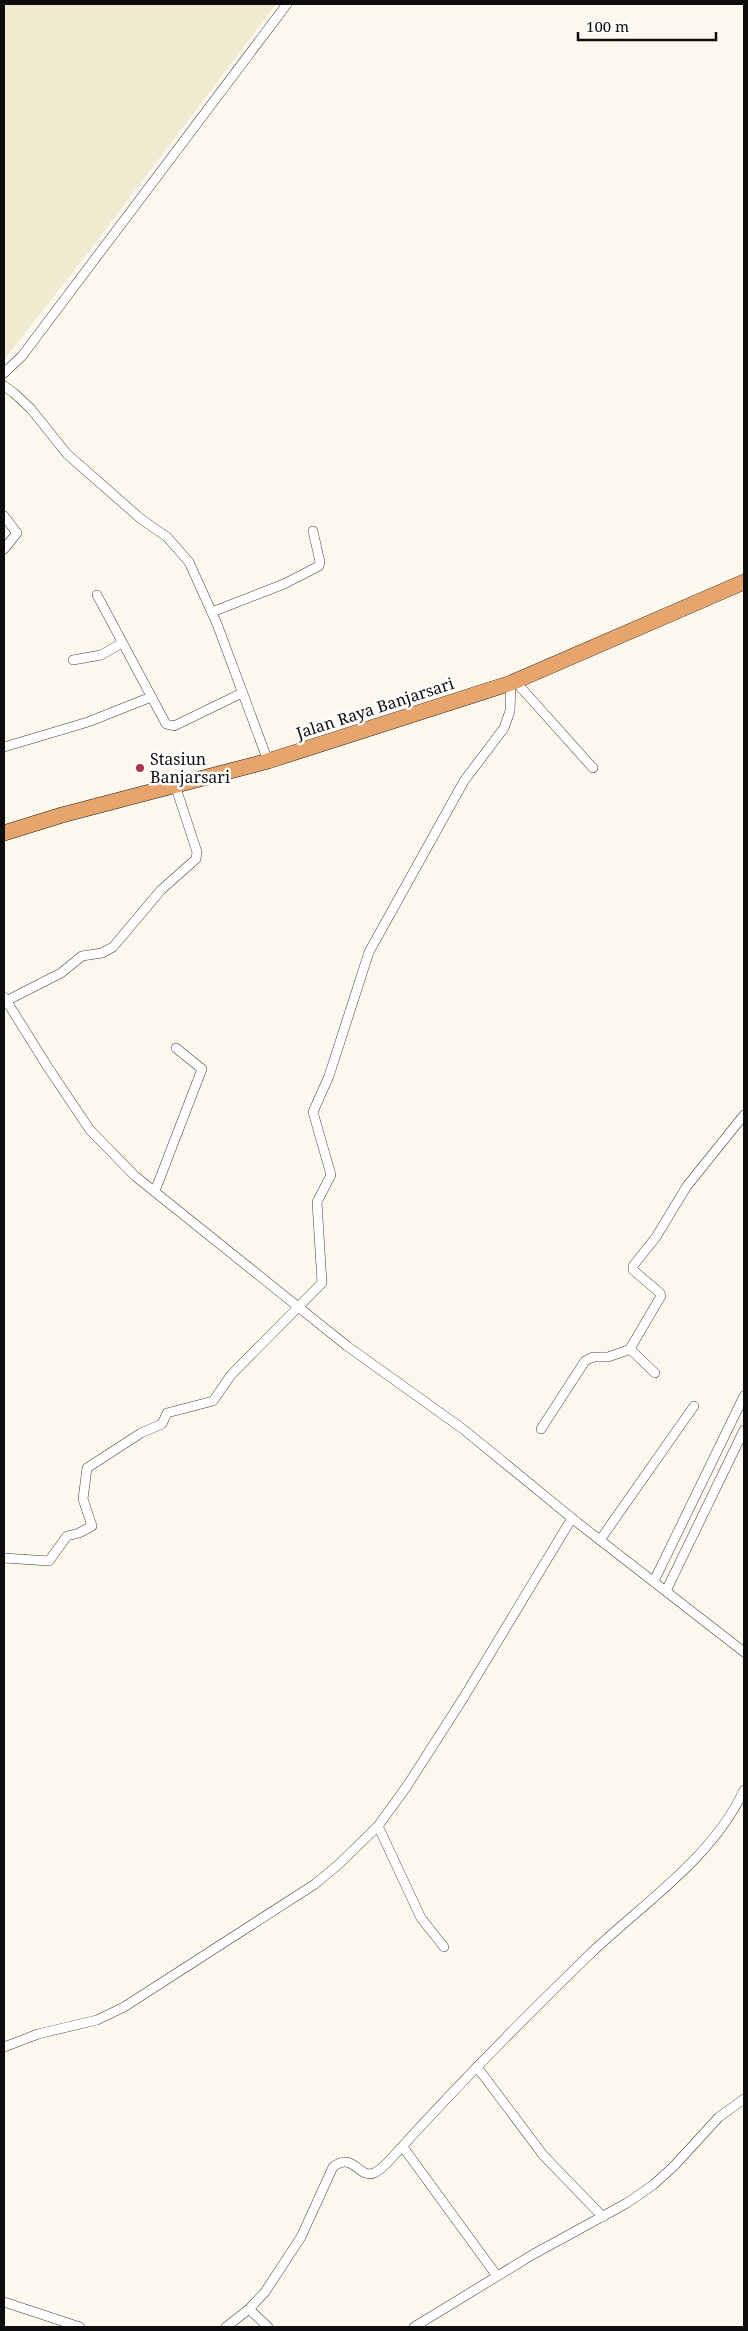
<svg xmlns="http://www.w3.org/2000/svg" width="748" height="2331" font-family="'Noto Serif',serif">
  <style>
    .farmland { fill: #f1ead1 }
    .lines { fill: none; stroke-linecap: round; stroke-linejoin: round }
    .minor-casing { stroke: #404040; stroke-width: 10 }
    .trunk-casing { stroke: #1e1e1e; stroke-width: 16 }
    .minor { stroke: #fff; stroke-width: 9 }
    .trunk { stroke: #e6a56c; stroke-width: 15 }
    .poi-dot { fill: #ad344b; stroke: #fff; stroke-width: 2 }
    .labels { text-anchor: middle; stroke-width: 5; stroke-linejoin: round; paint-order: stroke }
    .street-label { font-size: 16px; fill: #0d0d0d; stroke: #fff }
    .poi-label { font-size: 16px; fill: #0d0d0d; stroke: #fff; text-anchor: start }
  </style>
  <rect width="100%" height="100%" fill="#fdf8ee"/>
  <path class="farmland" d="M4 4H276L84 258 4 360Z"/>
  <g class="lines">
    <g class="minor-casing">
      <g id="minor">
        <path d="M4 373 22 356 287 4"/>
        <path d="M4 386 14 393 31 409 67 454 141 519 167 537 189 562 217 624 268 761"/>
        <path d="M4 516 17 533 4 549"/>
        <path d="M97 595 166 724 174 726 242 693"/>
        <path d="M212 612 284 584 319 566 320 562 313 531"/>
        <path d="M73 660 101 655 122 643"/>
        <path d="M515 681 593 768"/>
        <path d="M4 747 88 722 151 697"/>
        <path d="M4 997 49 1069 90 1130 135 1176 347 1346 463 1429 578 1523 744 1652"/>
        <path d="M6 1001 61 973 82 956 102 953 113 947 161 890 196 859 197 852 175 785"/>
        <path d="M155 1191 202 1069 176 1048"/>
        <path d="M655 1373 632 1351 631 1347 661 1296 660 1293 633 1270V1266L656 1237 687 1186 744 1115"/>
        <path d="M541 1429 585 1361 593 1357H608L631 1349"/>
        <path d="M600 1540 694 1406"/>
        <path d="M4 1558 49 1561 67 1536 79 1533 92 1526 83 1499 87 1468 141 1433 162 1424 167 1413 213 1401 231 1375 322 1283 317 1202 331 1175 313 1112 329 1076 369 952 464 781 504 728 510 711 511 683"/>
        <path d="M654 1581 744 1396"/>
        <path d="M666 1591 744 1430"/>
        <path d="M378 1826 421 1918 444 1947"/>
        <path d="M4 2047 38 2034 97 2020 124 2007 315 1884 339 1864 378 1826 407 1786 464 1697 572 1518"/>
        <path d="M477 2067 543 2155 603 2217"/>
        <path d="M403 2147 497 2276"/>
        <path d="M4 2302 80 2327"/>
        <path d="M249 2309 268 2327"/>
        <path d="M226 2327 249 2309 265 2292 301 2237 333 2167C354 2151 358 2179 374 2173 379 2171 384 2166 388 2162 452 2091 520 2022 589 1955 642 1904 712 1859 744 1790"/>
        <path d="M414 2327 532 2255 627 2203 653 2185 673 2167 719 2117 744 2099"/>
      </g>
    </g>
    <g class="trunk-casing">
      <path id="trunk" d="M4 833 62 815 268 761 511 683 744 582"/>
    </g>
    <use href="#minor" class="minor"/>
    <use href="#trunk" class="trunk"/>
  </g>
  <circle class="poi-dot" cx="140" cy="768" r="5"/>
  <g class="labels">
    <g class="street-label">
      <text transform="translate(375 708) rotate(-18)" y="6">Jalan Raya Banjarsari</text>
    </g>
    <g class="poi-label">
      <text x="150" y="765">Stasiun<tspan x="150" dy="18">Banjarsari</tspan></text>
    </g>
  </g>
  <rect width="748" height="2331" fill="none" stroke="#0d0d0d" stroke-width="10"/>
  <path d="M578 32v8h138v-8" fill="none" stroke="#0d0d0d" stroke-width="2.5"/>
  <text x="586" y="32" font-size="15" fill="#0d0d0d" stroke="#ffffff" stroke-width="4" paint-order="stroke">100 m</text>
</svg>
